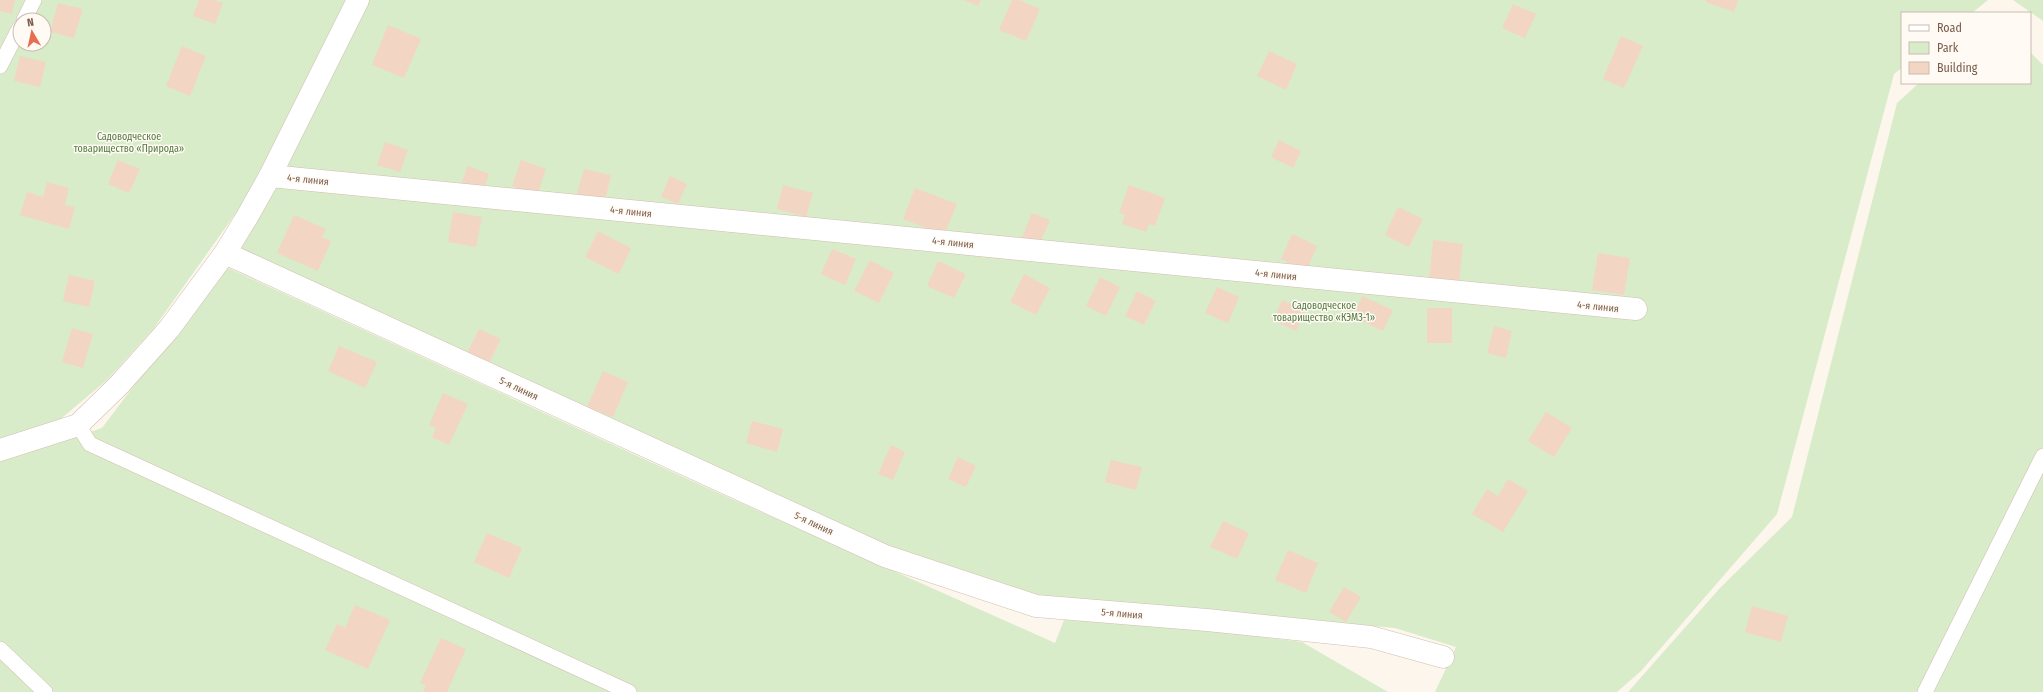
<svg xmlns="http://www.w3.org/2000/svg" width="2043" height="692" font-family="'Fira Sans Condensed',sans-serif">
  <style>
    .green { fill: #d8ecc9; fill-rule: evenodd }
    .building { fill: #f3d5c3 }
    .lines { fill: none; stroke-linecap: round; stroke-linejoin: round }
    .service-casing { stroke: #d1beb0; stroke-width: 16 }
    .minor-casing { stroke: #d1beb0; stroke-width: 23 }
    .service { stroke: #fff; stroke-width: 15 }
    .minor { stroke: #fff; stroke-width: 22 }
    .labels { text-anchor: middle; stroke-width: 3; stroke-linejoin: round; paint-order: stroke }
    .park-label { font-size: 10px; fill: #537a41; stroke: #fffaf3 }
    .street-label { font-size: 10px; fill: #7a5c4d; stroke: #fffaf3 }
  </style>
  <rect width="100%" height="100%" fill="#fdf6ec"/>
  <g class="green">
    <path d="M0 0H346L253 189 154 328 107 380 57 422 0 439ZM20 20H44V44H20Z"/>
    <path d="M365 0H1988L1972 13H1902V68L1894 74 1777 514 1641 671 1617 692H1435L1456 647 1395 628 1033 597 904 557 239 251Z"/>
    <path d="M2013 0H2043V21Z"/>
    <path d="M2030 52 2043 65V692H1628L1720 588 1792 517 1897 103 1919 83H2030Z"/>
    <path d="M224 266 703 486 1055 643 1064 620 1162 625 1302 642 1388 692H0V462L102 428Z"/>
  </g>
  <g class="building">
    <path d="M0 0H15L12 14 0 11Z"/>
    <path d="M199 0H214L223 3 215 24 193 16Z"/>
    <path d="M964 0H981L978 6Z"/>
    <path d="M1012 0H1019L1040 9 1026 41 999 30Z"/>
    <path d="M1706 0H1738L1734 12 1706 2Z"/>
    <path d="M58 3 83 9 74 38 50 32Z"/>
    <path d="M1513 4 1536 14 1525 38 1502 28Z"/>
    <path d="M388 25 421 39 404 78 372 65Z"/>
    <path d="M1621 36 1643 46 1624 88 1603 79Z"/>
    <path d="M182 46 206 56 190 96 166 86Z"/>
    <path d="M1269 51 1297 64 1286 90 1257 76Z"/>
    <path d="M20 56 46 62 40 87 14 81Z"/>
    <path d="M1279 140 1301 151 1293 168 1271 157Z"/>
    <path d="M385 142 408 150 400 172 377 165Z"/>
    <path d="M118 160 140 169 129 193 108 184Z"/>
    <path d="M521 160 546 169 537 195 512 186Z"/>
    <path d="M468 166 489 174 482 192 461 184Z"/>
    <path d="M584 169 611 175 605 200 577 194Z"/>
    <path d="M670 176 687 184 678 204 661 197Z"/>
    <path d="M47 182 69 188 65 205 75 207 69 229 20 215 27 192 43 197Z"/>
    <path d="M783 185 813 193 806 217 777 209Z"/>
    <path d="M1129 185 1165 198 1155 226 1149 224 1146 232 1122 224 1125 215 1119 213Z"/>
    <path d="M915 188 957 204 944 235 903 219Z"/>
    <path d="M1398 207 1423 219 1409 247 1385 235Z"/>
    <path d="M453 212 482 217 476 247 448 242Z"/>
    <path d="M1032 213 1050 220 1038 247 1021 240Z"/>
    <path d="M294 215 326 229 322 237 331 241 318 271 277 253Z"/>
    <path d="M598 231 631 248 619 274 585 257Z"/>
    <path d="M1292 234 1317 246 1306 271 1281 259Z"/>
    <path d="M1433 240 1463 244 1459 283 1429 280Z"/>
    <path d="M832 249 856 259 845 285 821 274Z"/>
    <path d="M1598 253 1630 258 1624 295 1592 290Z"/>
    <path d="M870 260 894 273 879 303 854 291Z"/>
    <path d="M938 261 966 274 954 298 927 286Z"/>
    <path d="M1024 274 1050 288 1036 315 1010 302Z"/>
    <path d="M69 275 95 281 89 307 63 301Z"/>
    <path d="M1100 277 1120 287 1106 316 1086 306Z"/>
    <path d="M1217 287 1239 297 1228 323 1205 313Z"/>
    <path d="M1137 291 1156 301 1144 325 1125 316Z"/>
    <path d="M1362 296 1393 310 1383 331 1353 317Z"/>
    <path d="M1282 300 1305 311 1296 331 1273 320Z"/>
    <rect x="1427" y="308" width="25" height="35"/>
    <path d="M1494 326 1512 331 1506 358 1487 353Z"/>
    <path d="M72 328 93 334 83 368 62 362Z"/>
    <path d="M479 329 501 339 489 363 467 353Z"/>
    <path d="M339 346 377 362 365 388 328 371Z"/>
    <path d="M603 371 628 382 613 417 587 407Z"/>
    <path d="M443 393 468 404 449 445 432 437 436 428 429 425Z"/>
    <path d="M1546 412 1572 428 1554 457 1528 441Z"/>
    <path d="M752 421 783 429 777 452 746 443Z"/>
    <path d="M891 445 905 452 893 480 878 474Z"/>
    <path d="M958 457 976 466 966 487 948 479Z"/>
    <path d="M1111 460 1142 467 1136 490 1105 482Z"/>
    <path d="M1508 479 1528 491 1503 532 1472 514 1487 489 1498 496Z"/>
    <path d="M1223 521 1249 533 1237 559 1210 547Z"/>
    <path d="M487 533 522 548 509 578 474 562Z"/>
    <path d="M1288 550 1318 563 1306 593 1275 580Z"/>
    <path d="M1344 587 1361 597 1346 622 1329 612Z"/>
    <path d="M355 605 390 620 368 669 325 650 337 624 345 628Z"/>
    <path d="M1752 606 1788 616 1781 642 1745 632Z"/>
    <path d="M441 638 466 649 447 692H423L426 685 420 683Z"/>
  </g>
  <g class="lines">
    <g class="service-casing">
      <g id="service">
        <path d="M24 20 34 0"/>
        <path d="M0 66 20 27"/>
        <path d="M78 425 90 444 629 692"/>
        <path d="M0 649 45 692"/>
        <path d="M1925 692 2043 456"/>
      </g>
    </g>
    <g class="minor-casing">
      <g id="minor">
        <path d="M270 176 1636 309"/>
        <path d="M225 253 885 556 1036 606 1207 620 1371 637 1443 657"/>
        <path d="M0 450 78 425 119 385 169 329 225 253 247 217 270 176 358 0"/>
      </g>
    </g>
    <use href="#service" class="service"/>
    <use href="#minor" class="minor"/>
  </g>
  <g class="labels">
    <g class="park-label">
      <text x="129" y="140">Садоводческое<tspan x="129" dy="12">товарищество «Природа»</tspan></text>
      <text x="1324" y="309">Садоводческое<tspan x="1324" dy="12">товарищество «КЭМЗ-1»</tspan></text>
    </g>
    <g class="street-label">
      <text transform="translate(308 179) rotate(6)" y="4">4-я линия</text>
      <text transform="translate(631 211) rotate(6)" y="4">4-я линия</text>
      <text transform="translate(953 242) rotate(6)" y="4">4-я линия</text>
      <text transform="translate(1276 274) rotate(6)" y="4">4-я линия</text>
      <text transform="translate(1598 306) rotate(6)" y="4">4-я линия</text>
      <text transform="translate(519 388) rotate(25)" y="4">5-я линия</text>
      <text transform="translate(814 523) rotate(25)" y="4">5-я линия</text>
      <text transform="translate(1122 613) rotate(5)" y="4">5-я линия</text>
    </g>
  </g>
  <rect x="1901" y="12" width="130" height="72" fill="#fffaf3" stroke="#cabbb1"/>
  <rect x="1909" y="25" width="20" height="6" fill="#ffffff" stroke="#cabbb1"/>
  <text x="1937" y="32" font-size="12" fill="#7a5c4d">Road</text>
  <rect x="1909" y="42" width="20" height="12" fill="#d8ecc9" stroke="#cabbb1"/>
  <text x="1937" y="52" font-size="12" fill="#7a5c4d">Park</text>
  <rect x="1909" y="62" width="20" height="12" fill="#f3d5c3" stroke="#cabbb1"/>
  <text x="1937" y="72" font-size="12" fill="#7a5c4d">Building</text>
  <g transform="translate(32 32) rotate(351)"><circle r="19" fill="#fffaf3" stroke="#cabbb1"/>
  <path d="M0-3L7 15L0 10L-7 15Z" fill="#e76f51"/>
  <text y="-6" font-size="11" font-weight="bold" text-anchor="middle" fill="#7a5c4d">N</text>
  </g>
</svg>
